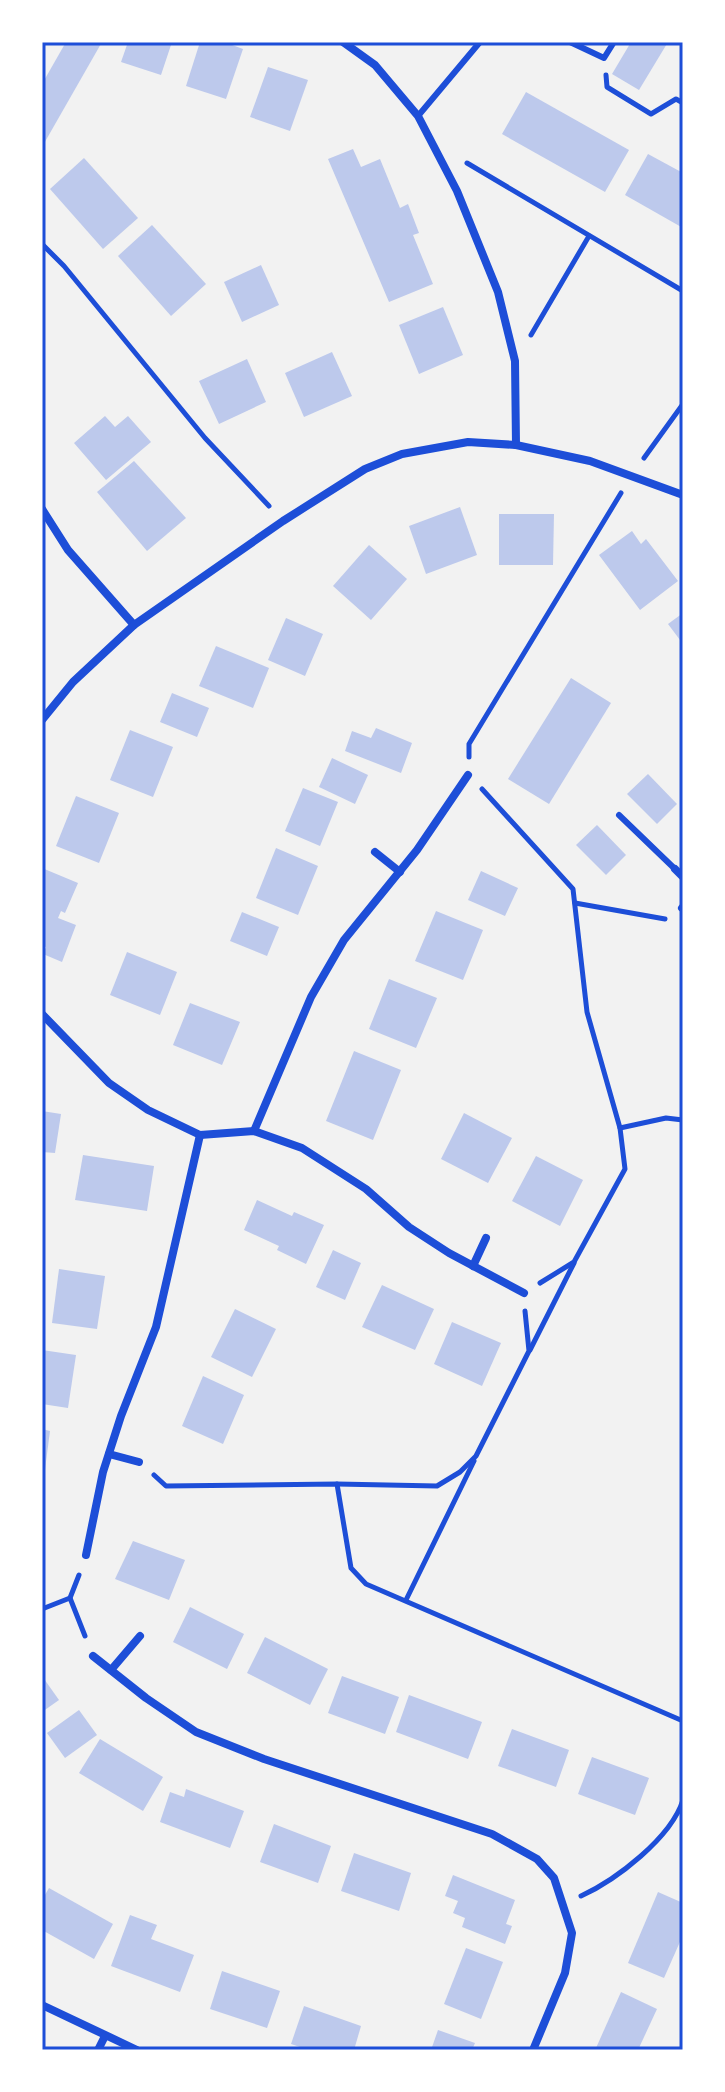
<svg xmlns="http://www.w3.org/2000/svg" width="725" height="2092" font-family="Spectral,serif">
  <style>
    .building { fill: #bdc9ec }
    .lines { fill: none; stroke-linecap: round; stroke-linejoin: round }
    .path { stroke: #1d4ed8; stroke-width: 5 }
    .service { stroke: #1d4ed8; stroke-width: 6 }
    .minor { stroke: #1d4ed8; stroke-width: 8 }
    .neatline { fill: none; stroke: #1d4ed8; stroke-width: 3 }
  </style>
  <rect width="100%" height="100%" fill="#f2f2f2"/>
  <g class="building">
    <path d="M66 42H102L42 147V84Z"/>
    <path d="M128 42H172L161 75 121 62Z"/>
    <path d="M200 42H224L243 49 226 99 186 86Z"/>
    <path d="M631 42H668L639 90 612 74Z"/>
    <path d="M268 67 308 80 290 131 250 117Z"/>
    <path d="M526 92 629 150 605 192 502 134Z"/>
    <path d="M353 149 361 167 380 159 400 208 408 204 419 233 413 235 433 284 389 302 328 159Z"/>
    <path d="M648 154 683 173V228L625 195Z"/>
    <path d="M84 158 138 218 103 249 50 189Z"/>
    <path d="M152 225 206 284 171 316 118 256Z"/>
    <path d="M261 265 279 305 242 322 224 282Z"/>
    <path d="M443 307 463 355 419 374 399 325Z"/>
    <path d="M332 352 352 396 304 417 285 373Z"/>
    <path d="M247 359 266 402 219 424 199 381Z"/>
    <path d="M105 416 115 427 128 416 151 442 106 480 74 443Z"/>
    <path d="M134 461 186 518 147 551 97 492Z"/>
    <path d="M460 507 477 555 426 574 409 526Z"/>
    <path d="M499 514H554L553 565H499Z"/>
    <path d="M632 531 641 544 646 539 678 581 640 610 599 555Z"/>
    <path d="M369 545 407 579 371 620 333 586Z"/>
    <path d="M683 613V644L668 624Z"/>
    <path d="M286 618 323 634 305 676 268 660Z"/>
    <path d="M216 646 269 668 253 708 199 686Z"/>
    <path d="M571 678 611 703 549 804 508 779Z"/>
    <path d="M172 693 209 708 197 737 160 722Z"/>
    <path d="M376 728 412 743 401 773 345 751 352 731 371 738Z"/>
    <path d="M130 730 173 747 153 797 110 780Z"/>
    <path d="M332 758 368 775 355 804 319 787Z"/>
    <path d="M648 774 677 804 657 824 627 794Z"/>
    <path d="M303 788 338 802 320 846 285 831Z"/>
    <path d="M76 796 119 813 99 863 56 846Z"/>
    <path d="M597 825 626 855 606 875 576 845Z"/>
    <path d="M276 848 318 866 298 915 256 898Z"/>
    <path d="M42 868 78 883 65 913 61 911 58 918 76 925 62 962 43 954 46 947 42 946Z"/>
    <path d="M481 871 518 888 505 916 468 900Z"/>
    <path d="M436 911 483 930 463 980 415 961Z"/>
    <path d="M242 912 279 927 267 956 230 941Z"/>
    <path d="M127 952 177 972 160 1015 110 995Z"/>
    <path d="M389 979 437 998 416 1048 369 1029Z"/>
    <path d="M190 1003 240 1022 222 1065 173 1045Z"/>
    <path d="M354 1051 401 1070 373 1140 326 1121Z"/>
    <path d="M42 1111 61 1114 55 1153 42 1152Z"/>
    <path d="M464 1113 512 1138 488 1183 441 1159Z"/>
    <path d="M83 1155 154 1166 147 1211 75 1200Z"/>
    <path d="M536 1156 583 1180 560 1226 512 1201Z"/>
    <path d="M257 1200 292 1216 294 1212 324 1225 306 1264 277 1250 279 1246 244 1230Z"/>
    <path d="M333 1250 361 1263 345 1300 316 1287Z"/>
    <path d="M59 1269 105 1276 97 1329 52 1323Z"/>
    <path d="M382 1285 434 1309 415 1350 362 1327Z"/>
    <path d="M235 1309 276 1329 252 1377 211 1357Z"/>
    <path d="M452 1322 501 1343 482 1386 434 1364Z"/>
    <path d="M42 1350 76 1355 68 1408 42 1404Z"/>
    <path d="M203 1376 244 1395 223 1444 182 1426Z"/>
    <path d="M42 1429 50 1431 44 1477H42Z"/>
    <path d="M133 1541 185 1560 169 1600 115 1579Z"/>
    <path d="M190 1607 244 1634 227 1669 173 1642Z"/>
    <path d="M265 1637 328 1669 310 1705 247 1673Z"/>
    <path d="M42 1676 59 1700 42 1712Z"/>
    <path d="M342 1676 399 1697 385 1734 328 1713Z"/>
    <path d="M409 1695 482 1722 468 1759 396 1732Z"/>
    <path d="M79 1710 97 1735 65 1758 47 1733Z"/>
    <path d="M512 1729 569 1750 556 1787 498 1766Z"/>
    <path d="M100 1739 163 1777 143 1811 79 1773Z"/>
    <path d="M592 1757 649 1778 635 1815 578 1794Z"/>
    <path d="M186 1789 244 1811 230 1848 160 1822 170 1792 184 1797Z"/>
    <path d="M274 1824 331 1846 318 1883 260 1862Z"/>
    <path d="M354 1853 411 1873 399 1911 341 1891Z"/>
    <path d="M453 1875 515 1900 506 1924 512 1926 505 1944 462 1927 465 1918 453 1913 458 1901 445 1896Z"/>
    <path d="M49 1888 113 1924 94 1959 42 1930V1900Z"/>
    <path d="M658 1892 683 1903V1935L664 1978 628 1963Z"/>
    <path d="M130 1915 157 1925 151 1939 194 1955 180 1992 111 1966Z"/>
    <path d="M466 1948 503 1962 481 2019 444 2004Z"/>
    <path d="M222 1971 280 1991 267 2028 210 2009Z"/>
    <path d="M621 1992 657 2009 638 2050H601L596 2048Z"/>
    <path d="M304 2006 361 2026 354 2050H309L291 2044Z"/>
    <path d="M438 2030 475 2043 472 2050H431Z"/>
  </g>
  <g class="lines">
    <g class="path">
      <path d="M606 75 607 87 651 114 676 99 683 103"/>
      <path d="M467 163 683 291"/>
      <path d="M42 244 64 266 205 438 269 506"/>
      <path d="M531 335 589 236"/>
      <path d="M644 458 683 404"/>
      <path d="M469 757V744L621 493"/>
      <path d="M482 789 573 889 587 1012 620 1128 625 1169 574 1262 540 1283"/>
      <path d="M575 903 665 919"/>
      <path d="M620 1128 666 1118 683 1120"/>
      <path d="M530 1350 574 1263"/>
      <path d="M154 1475 166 1486 337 1484 351 1568 366 1584 683 1721"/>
      <path d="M337 1484 437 1486 460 1472 476 1456 529 1351 525 1311"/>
      <path d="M79 1575 70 1598 85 1636"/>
      <path d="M406 1600 474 1461"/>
      <path d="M42 1609 70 1598"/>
      <path d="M581 1896C616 1880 671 1838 683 1800"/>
    </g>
    <g class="service">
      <path d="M570 42 604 58 614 42"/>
      <path d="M42 43 43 42"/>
      <path d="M418 116 480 42"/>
      <path d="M619 815 675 869"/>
    </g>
    <g class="minor">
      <path d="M343 42 375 65 418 116 457 191 498 292 515 361 516 445"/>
      <path d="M42 509 68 550 134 625"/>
      <path d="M42 720 73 682 134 625 283 521 365 469 402 454 468 442 516 445 590 461 683 495"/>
      <path d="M375 852 400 872"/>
      <path d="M675 869 683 877"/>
      <path d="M682 908 683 907"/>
      <path d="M42 1014 109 1083 148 1110 200 1135 254 1131 302 1148 366 1189 409 1227 449 1253 524 1293"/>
      <path d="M254 1131 311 997 344 940 417 850 468 775"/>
      <path d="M473 1266 486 1238"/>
      <path d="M109 1454 139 1462"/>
      <path d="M86 1555 103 1472 121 1416 156 1327 200 1135"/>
      <path d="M93 1656 146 1698 196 1732 264 1759 492 1834 537 1859 554 1878 572 1933 565 1973 533 2050"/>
      <path d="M111 1670 140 1636"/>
      <path d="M42 2005 137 2050"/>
      <path d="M98 2050 105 2036"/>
    </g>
  </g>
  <rect width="725" height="2092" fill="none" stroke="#ffffff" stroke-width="88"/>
  <rect x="44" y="44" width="637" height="2004" class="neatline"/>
</svg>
